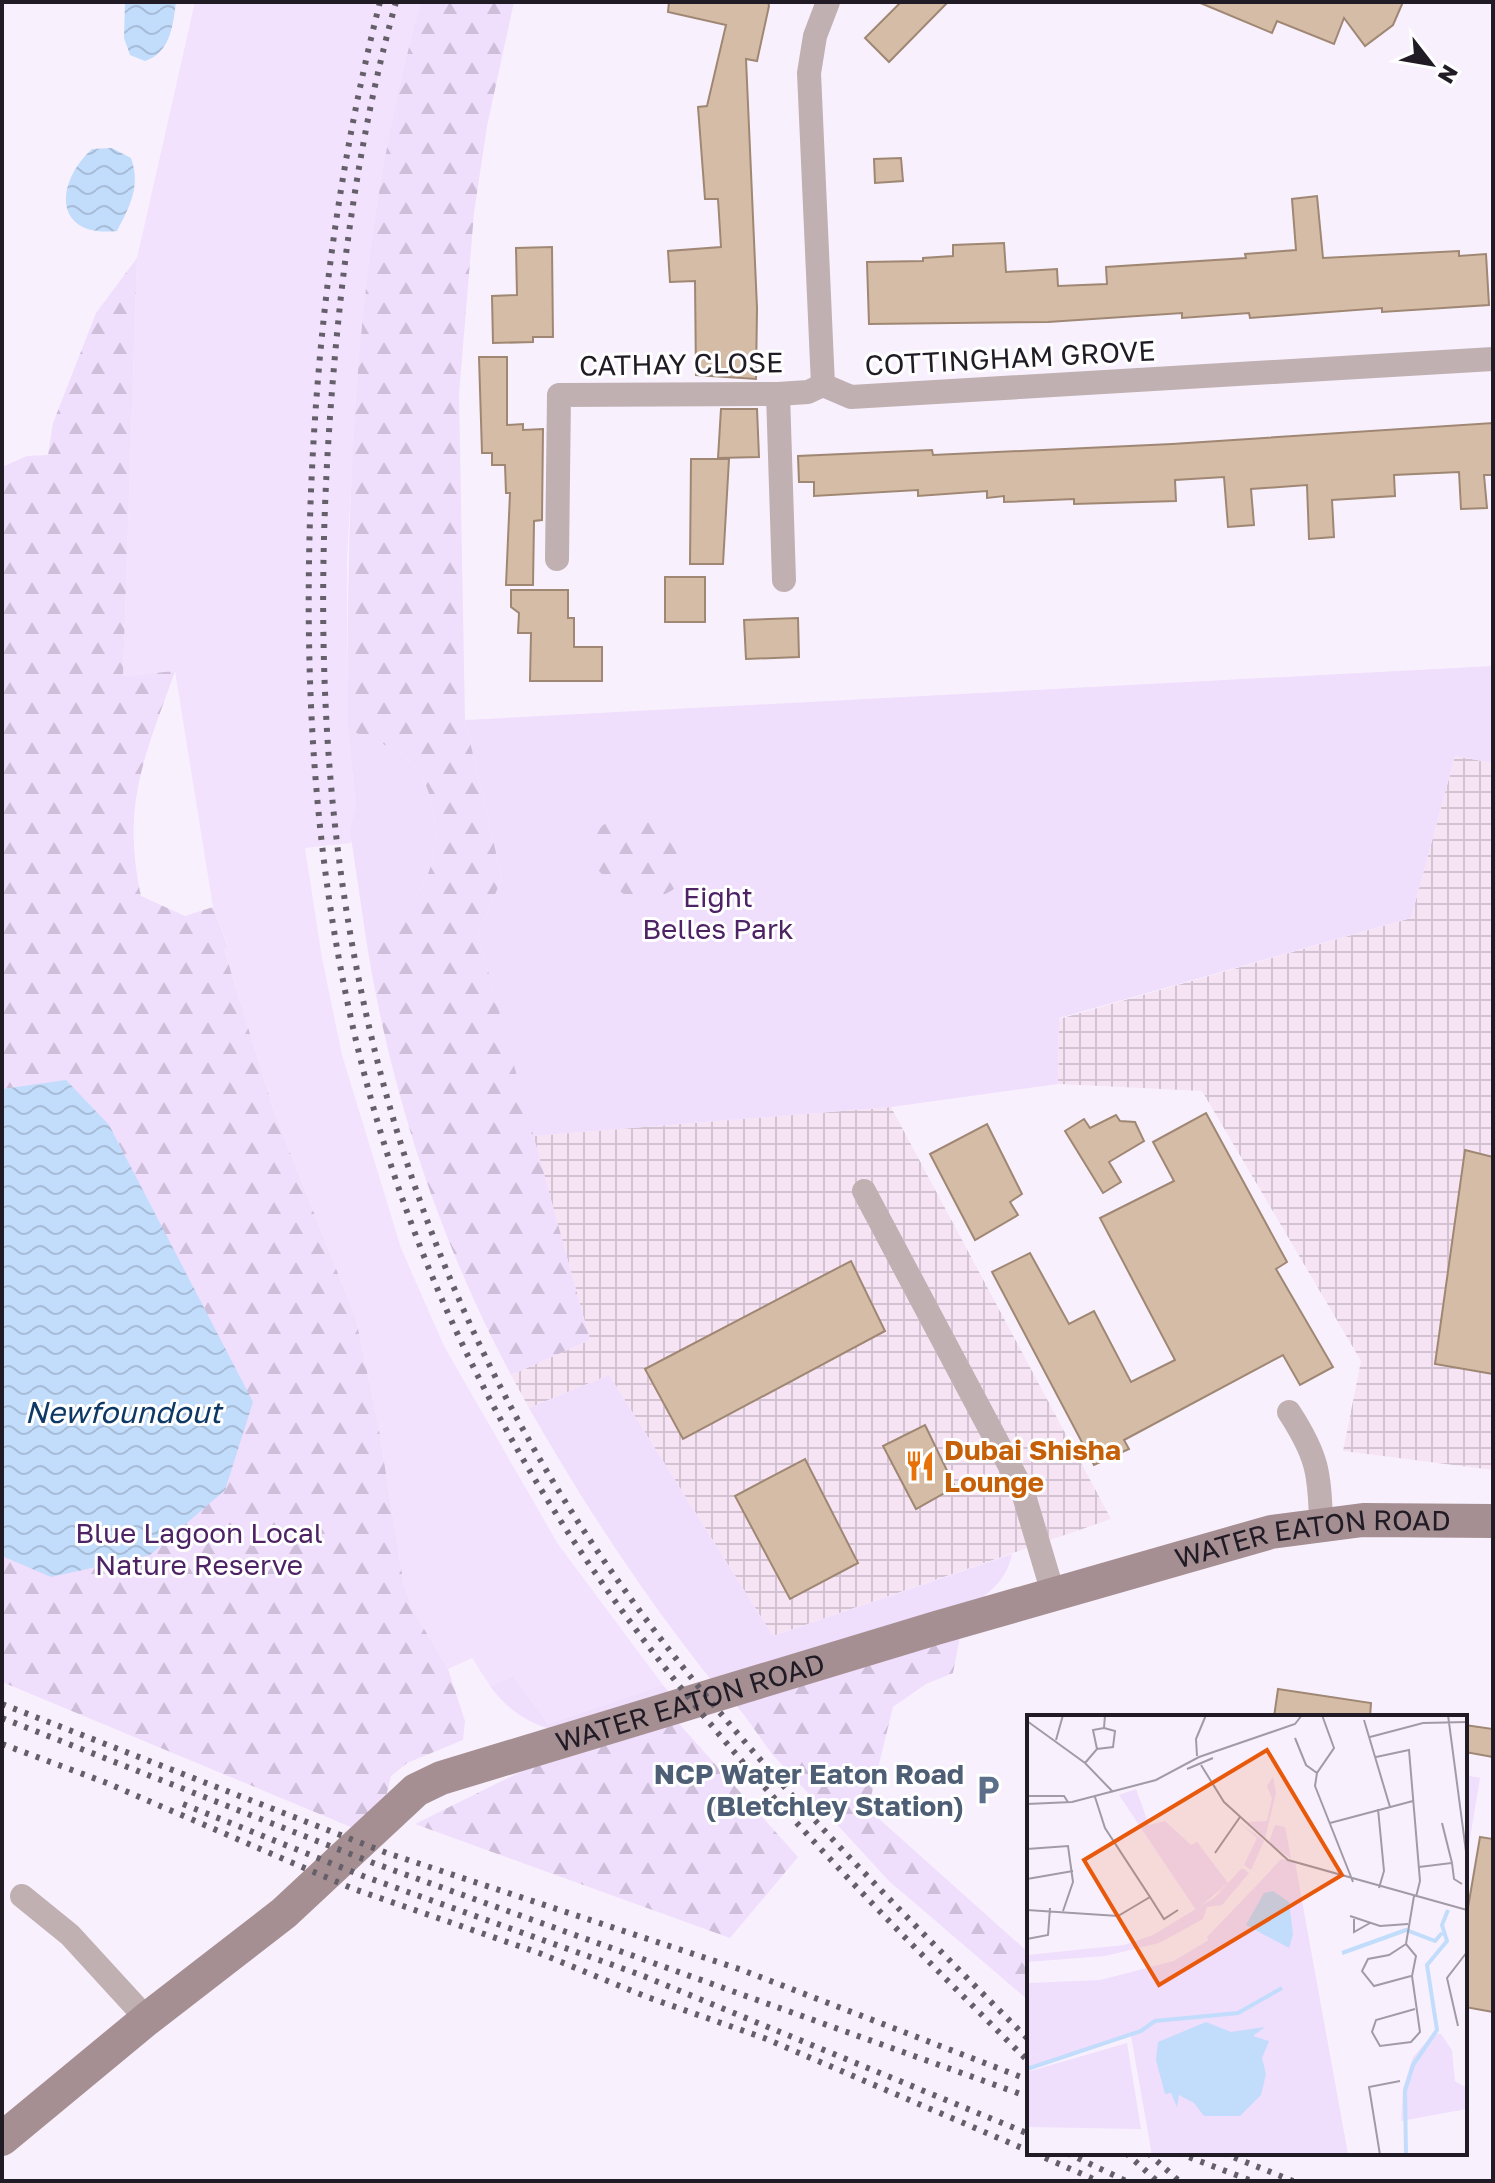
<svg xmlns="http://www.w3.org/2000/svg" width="1495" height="2183" font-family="'Golos Text',sans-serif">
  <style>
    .industrial { fill: url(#industrial-grid) }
    .built { fill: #f2e2fe }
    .green { fill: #f0defd }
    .forest { fill: url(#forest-firs) }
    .water { fill: url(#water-waves) }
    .building { fill: #d5bca7; stroke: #9f8773; stroke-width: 2 }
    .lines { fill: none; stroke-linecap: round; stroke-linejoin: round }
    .street { stroke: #c0b0b2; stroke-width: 24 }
    .secondary { stroke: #a68f92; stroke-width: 34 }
    .rail { stroke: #655f6a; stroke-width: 6; stroke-dasharray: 4 8; stroke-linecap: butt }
    .labels { text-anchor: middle; stroke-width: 6; stroke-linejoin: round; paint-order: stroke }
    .street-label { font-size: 28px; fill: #201b25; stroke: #fff }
    .park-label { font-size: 28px; fill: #4d2365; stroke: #fff }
    .food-label { font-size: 28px; font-weight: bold; fill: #c56008; stroke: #fff; text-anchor: start }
    .service-label { font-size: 28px; font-weight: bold; fill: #4e5e75; stroke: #fff; text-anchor: end }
    .water-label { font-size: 30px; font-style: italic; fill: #0e3866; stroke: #fff }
    .inset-river { fill: none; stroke: #c2dcfb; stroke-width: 4 }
    .inset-road { fill: none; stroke: #a29ba7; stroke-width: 2 }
    .view { fill: #e8590c; fill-opacity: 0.15; stroke: #e8590c; stroke-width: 4 }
    .inset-edge { fill: none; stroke: #201b25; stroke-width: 4 }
  </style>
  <defs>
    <pattern id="industrial-grid" width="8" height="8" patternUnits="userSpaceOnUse" patternTransform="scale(2)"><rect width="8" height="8" fill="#f6e4f5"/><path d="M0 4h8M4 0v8" fill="none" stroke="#d3c3d2"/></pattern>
    <pattern id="forest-firs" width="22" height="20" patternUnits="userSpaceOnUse" patternTransform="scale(2)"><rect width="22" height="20" fill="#f0defd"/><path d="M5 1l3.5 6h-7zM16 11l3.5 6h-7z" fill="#cebed9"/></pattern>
    <pattern id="water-waves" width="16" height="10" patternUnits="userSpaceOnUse" patternTransform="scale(2)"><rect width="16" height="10" fill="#c2dcfb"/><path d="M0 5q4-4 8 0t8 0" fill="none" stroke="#a6bcd7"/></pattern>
  </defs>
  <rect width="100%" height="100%" fill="#f8f1fd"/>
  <g class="industrial">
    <path d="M1455 756 1493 763V1470L1343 1451 1361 1361 1202 1091 1058 1084 1059 1019 1411 918Z"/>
    <path d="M891 1107 1111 1519 773 1636 609 1375 529 1408 511 1375 590 1340 533 1136Z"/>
  </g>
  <path class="built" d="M195 2H421L400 85 377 219 356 397 347 560 348 730 356 807 351 843 305 848 322 958 342 1055 401 1248 444 1346 558 1544 663 1685 548 1724 513 1676 490 1686 472 1658 448 1669 411 1607 403 1580 378 1424 356 1319 274 1112 224 949 228 946 213 907 175 671 123 676 137 258Z"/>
  <g class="green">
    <path d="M1493 666V763L1455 756 1411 918 1059 1018 1058 1084 891 1107 533 1136 478 935 502 878 465 720Z"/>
    <path d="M348 730C370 738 396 747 413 764 424 775 430 795 433 809 444 873 414 907 367 945L350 831 356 807Z"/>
    <path d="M609 1375 773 1636 1012 1554C1008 1574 998 1585 982 1598L715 1685C645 1597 584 1505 529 1408Z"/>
    <path d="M513 1676 548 1724 663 1685 674 1698C653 1704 571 1733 555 1730 527 1724 506 1708 490 1686Z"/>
    <path d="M1465 1775 1480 1778 1465 1868Z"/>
  </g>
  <g class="forest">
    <path d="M421 2H514L487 126 474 213 459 395 465 720 502 878 478 935 590 1340 511 1375C440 1242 391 1094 367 945 414 907 444 873 433 809 430 795 424 775 413 764 396 747 370 738 348 730 346 486 354 238 421 2Z"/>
    <path d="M137 258 123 676 175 671C145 757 121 803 141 896L185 916 213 907 228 947 224 949 274 1112 356 1319 378 1424 403 1580 411 1607 448 1669 465 1721 463 1740 407 1763 391 1776 385 1801 358 1830 2 1682V1556L66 1081 2 1089V467L27 456 48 455 53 423 96 313Z"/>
    <path d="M615 816H654L672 832 683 882C641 917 620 897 590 860L593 833Z"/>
    <path d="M960 1637 953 1673 926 1684 893 1707 868 1809 1029 1953V2001L889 1881 772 1754 737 1705Z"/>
    <path d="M673 1717 798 1857 730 1938 415 1824 528 1768Z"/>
  </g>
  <g class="water">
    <path d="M125 2H176C173 26 170 53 145 61L130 55 124 38Z"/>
    <path d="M112 148 131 158C141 186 130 206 117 231 54 238 54 184 92 149Z"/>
    <path d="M66 1080 109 1125 253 1402 225 1490 150 1555 51 1577 2 1556V1089Z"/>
  </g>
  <g class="building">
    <path d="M669 2H768L769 6 757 61 746 59 757 308 756 379 696 375 695 281 670 282 668 251 721 247 718 199H705L698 107 707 106 726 25 668 12Z"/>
    <path d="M901 2H948L889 62 865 38Z"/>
    <path d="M1198 2H1403L1393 25 1365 46 1344 18 1334 44 1277 21 1272 33Z"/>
    <path d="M901 158 903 181 875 183 874 159Z"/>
    <path d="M1317 196 1323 258 1459 251V256L1486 254 1489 305 1382 312V308L1250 318 1249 313 1182 318V313L1048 322 869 324 867 262 923 261V258L953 256V245L1004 243 1006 272 1057 269 1058 286 1107 284 1106 267 1246 258 1245 254 1296 250 1292 199Z"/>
    <path d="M552 247 553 337H533V342L493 343 492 296 517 295 516 248Z"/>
    <path d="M479 357H507V425L523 424V430L543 429 542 520 534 521 533 585H506L510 493H506L505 465H492V453H482Z"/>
    <path d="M721 409H757L759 457 718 458Z"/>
    <path d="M1493 423V475H1484L1487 508 1461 509 1459 472 1394 475 1395 496 1332 500 1334 537 1309 539 1307 485 1251 489 1254 525 1228 527 1224 477 1175 480 1176 501 1074 504V499L1004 502V496L987 498V491L918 496V490L814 496V482H799L798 456 932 450 933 455 1172 444Z"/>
    <path d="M691 459H729L723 564H690Z"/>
    <rect x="665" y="577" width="40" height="45"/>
    <path d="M511 590H568V618H574V647H602V681H530L531 633H518L519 613 511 607Z"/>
    <path d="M798 618 799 657 746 659 744 620Z"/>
    <path d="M1206 1113 1287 1262 1276 1269 1333 1367 1300 1385 1283 1355 1124 1440 1129 1449 1094 1465 992 1272 1030 1253 1069 1324 1094 1311 1131 1382 1175 1360 1100 1218 1174 1181 1153 1142Z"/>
    <path d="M1116 1115 1120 1121 1135 1122 1144 1141 1109 1162 1121 1182 1103 1193 1065 1131 1084 1119 1090 1128Z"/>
    <path d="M987 1124 1022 1194 1010 1202 1018 1215 975 1240 930 1154Z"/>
    <path d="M1465 1150 1493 1157V1374L1435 1364Z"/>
    <path d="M851 1261 885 1331 683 1439 645 1369Z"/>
    <path d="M925 1425 955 1487 916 1509 883 1446Z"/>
    <path d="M805 1459 858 1563 790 1599 735 1496Z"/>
    <path d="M1278 1689 1371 1703 1370 1717H1274Z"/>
    <path d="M1465 1725 1493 1729V1757L1465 1752Z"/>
    <path d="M1480 1837 1493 1839V2012L1465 2007V1925Z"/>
  </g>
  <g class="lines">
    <g class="street">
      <path d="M828 2 815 36 809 73 823 385 851 397 1493 359"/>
      <path d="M778 394 784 580"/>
      <path d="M557 559 559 395 778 394 808 392 823 385"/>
      <path d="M864 1191 1022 1489 1053 1593"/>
      <path d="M1289 1412C1317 1455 1320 1473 1321 1523"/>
      <path d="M22 1896 70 1935 147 2019"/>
    </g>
    <path class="secondary" id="s1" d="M2 2139 147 2019 284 1913 416 1790 441 1778 936 1628 1271 1532 1363 1520 1493 1521"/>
    <g class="rail">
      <path d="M380 2C339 162 318 326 311 491 296 860 352 1187 550 1504 679 1712 856 1890 1029 2062"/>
      <path d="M396 2C358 137 340 278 330 417 302 806 356 1162 563 1498 688 1700 862 1873 1029 2040"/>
      <path d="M2 1704 387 1853 742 1970 1029 2080"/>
      <path d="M2 1718 376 1864 1029 2097"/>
      <path d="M2 1744 107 1783 351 1888 539 1953 647 1997 764 2038 1029 2151"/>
      <path d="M183 1804 363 1876 641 1975 1029 2134"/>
      <path d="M1034 2153 1098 2181"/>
      <path d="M1067 2153 1126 2181"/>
      <path d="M1126 2153 1157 2181"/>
      <path d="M1148 2153 1179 2181"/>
      <path d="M1178 2153 1252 2181"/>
      <path d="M1223 2153 1293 2181"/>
    </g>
  </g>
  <defs>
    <g id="restaurant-bare" transform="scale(2.4)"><path d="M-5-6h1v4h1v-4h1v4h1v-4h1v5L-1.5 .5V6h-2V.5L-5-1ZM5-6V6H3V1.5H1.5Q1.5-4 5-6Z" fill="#e8710a" stroke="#fff" stroke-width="2.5" paint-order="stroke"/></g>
    <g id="parking-bare" transform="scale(2.4)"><path d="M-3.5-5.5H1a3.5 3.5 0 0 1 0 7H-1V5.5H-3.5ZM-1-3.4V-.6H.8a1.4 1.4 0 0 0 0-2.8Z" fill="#5c6f8a" stroke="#fff" stroke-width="2.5" paint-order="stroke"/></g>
  </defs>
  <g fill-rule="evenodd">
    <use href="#restaurant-bare" x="920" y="1466"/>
    <use href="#parking-bare" x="988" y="1790"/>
  </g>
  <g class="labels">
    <g class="street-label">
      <text transform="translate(1010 358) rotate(-3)" y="10">COTTINGHAM GROVE</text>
      <text transform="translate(681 364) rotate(-1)" y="10">CATHAY CLOSE</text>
      <text dy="10" stroke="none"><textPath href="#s1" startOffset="1476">WATER EATON ROAD</textPath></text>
      <text dy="10" stroke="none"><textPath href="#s1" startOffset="830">WATER EATON ROAD</textPath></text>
    </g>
    <g class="park-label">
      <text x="718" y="907">Eight<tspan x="718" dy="32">Belles Park</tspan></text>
      <text x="199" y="1543">Blue Lagoon Local<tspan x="199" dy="32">Nature Reserve</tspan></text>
    </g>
    <g class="food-label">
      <text x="944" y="1460">Dubai Shisha<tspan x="944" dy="32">Lounge</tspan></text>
    </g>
    <g class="service-label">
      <text x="964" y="1784">NCP Water Eaton Road<tspan x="964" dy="32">(Bletchley Station)</tspan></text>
    </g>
    <g class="water-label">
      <text x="123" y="1423">Newfoundout</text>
    </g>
  </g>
  <g transform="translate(1027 1715)">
    <rect width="440" height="440" fill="#f8f1fd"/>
    <path d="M109 74 122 110 138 106 164 130 170 127 201 168 169 195 92 80ZM212 107 237 126 224 155 217 150 230 123ZM255 144 268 148 321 440H125L106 311 0 342V268L73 265 147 246 182 226 180 222ZM407 318 414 319 425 335 428 366 440 373V394L374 406 376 373 386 342Z" fill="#f0defd"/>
    <path d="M246 62 249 78 238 123 221 107 240 106 245 83 240 71ZM248 110 258 112 264 144 242 127ZM253 145 268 148 321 440H275L299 403 281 327 270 300 262 296 233 295 223 307 237 311 210 317 168 308 131 327 144 440H125L104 321 0 353V342L109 309 77 265 96 261 124 275 129 297 200 291 170 271 193 262 168 243 147 246 200 214 198 207ZM262 187 266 219 261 233 245 220ZM215 153 222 158 195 190 180 192 176 204 132 228 78 241 0 247V240L97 230 126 220 187 183ZM200 411 227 422 244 411 233 428 245 440H167L179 414Z" fill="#f0defd" fill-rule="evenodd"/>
    <path d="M100 328 114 414 0 412V357Z" fill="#f0defd"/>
    <path d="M246 176 262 187 266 219 262 233 219 210 237 178ZM179 307 204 317 238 312 226 321 242 326 235 343 239 359 234 380 213 401H177L167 388 152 380 150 392 144 378 138 379 129 345 131 327Z" fill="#c2dcfb"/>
    <path class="inset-river" d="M315 238 379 215 408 226 415 218M0 354 114 316 128 306 211 298 255 273M379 440 378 376 386 350 410 315 400 250 420 226 415 210 421 195"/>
    <path class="inset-road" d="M295 0 307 33 290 58 288 71 326 167M421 0 440 144M337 5 363 92M0 6 58 48 86 77M343 22 396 8 440 7M268 23 279 50 290 58M29 25 36 0M70 34 66 15 77 13M170 41 169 24 179 0M349 42 382 35 393 166 389 182M58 48 70 34 86 32 88 16 77 13 78 0M174 50 197 87 261 145 440 195M160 54 186 43M0 81H37L41 87M0 89 45 87 129 65 172 42 268 9 275 0M351 94 357 156 352 173M303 108 386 86M0 134 41 131 46 167 36 196M188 138 213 102M425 148 427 164 435 169M392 152 425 148 415 108M0 164 46 156M123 182 137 204 151 195M0 195 91 201 123 182 78 113 68 82M323 201 353 211 381 209M327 204V217L343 208M0 224 21 220 23 193M379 229 389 241 385 261 393 317 384 327 353 331 345 317 349 305 388 294M384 261 347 271 335 256 341 244 362 240 379 229 387 181M431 311 420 263 440 237M353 440 342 372 373 366"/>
    <path class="view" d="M240 35 315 160 132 270 57 145Z"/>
    <rect width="440" height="440" class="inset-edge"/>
  </g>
  <rect width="1495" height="2183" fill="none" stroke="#201b25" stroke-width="8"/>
  <g transform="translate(1431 64) rotate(121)" stroke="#ffffff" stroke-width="6" paint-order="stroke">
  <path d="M0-6L14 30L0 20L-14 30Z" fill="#201b25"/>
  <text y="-12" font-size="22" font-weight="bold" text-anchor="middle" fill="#201b25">N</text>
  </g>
</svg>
